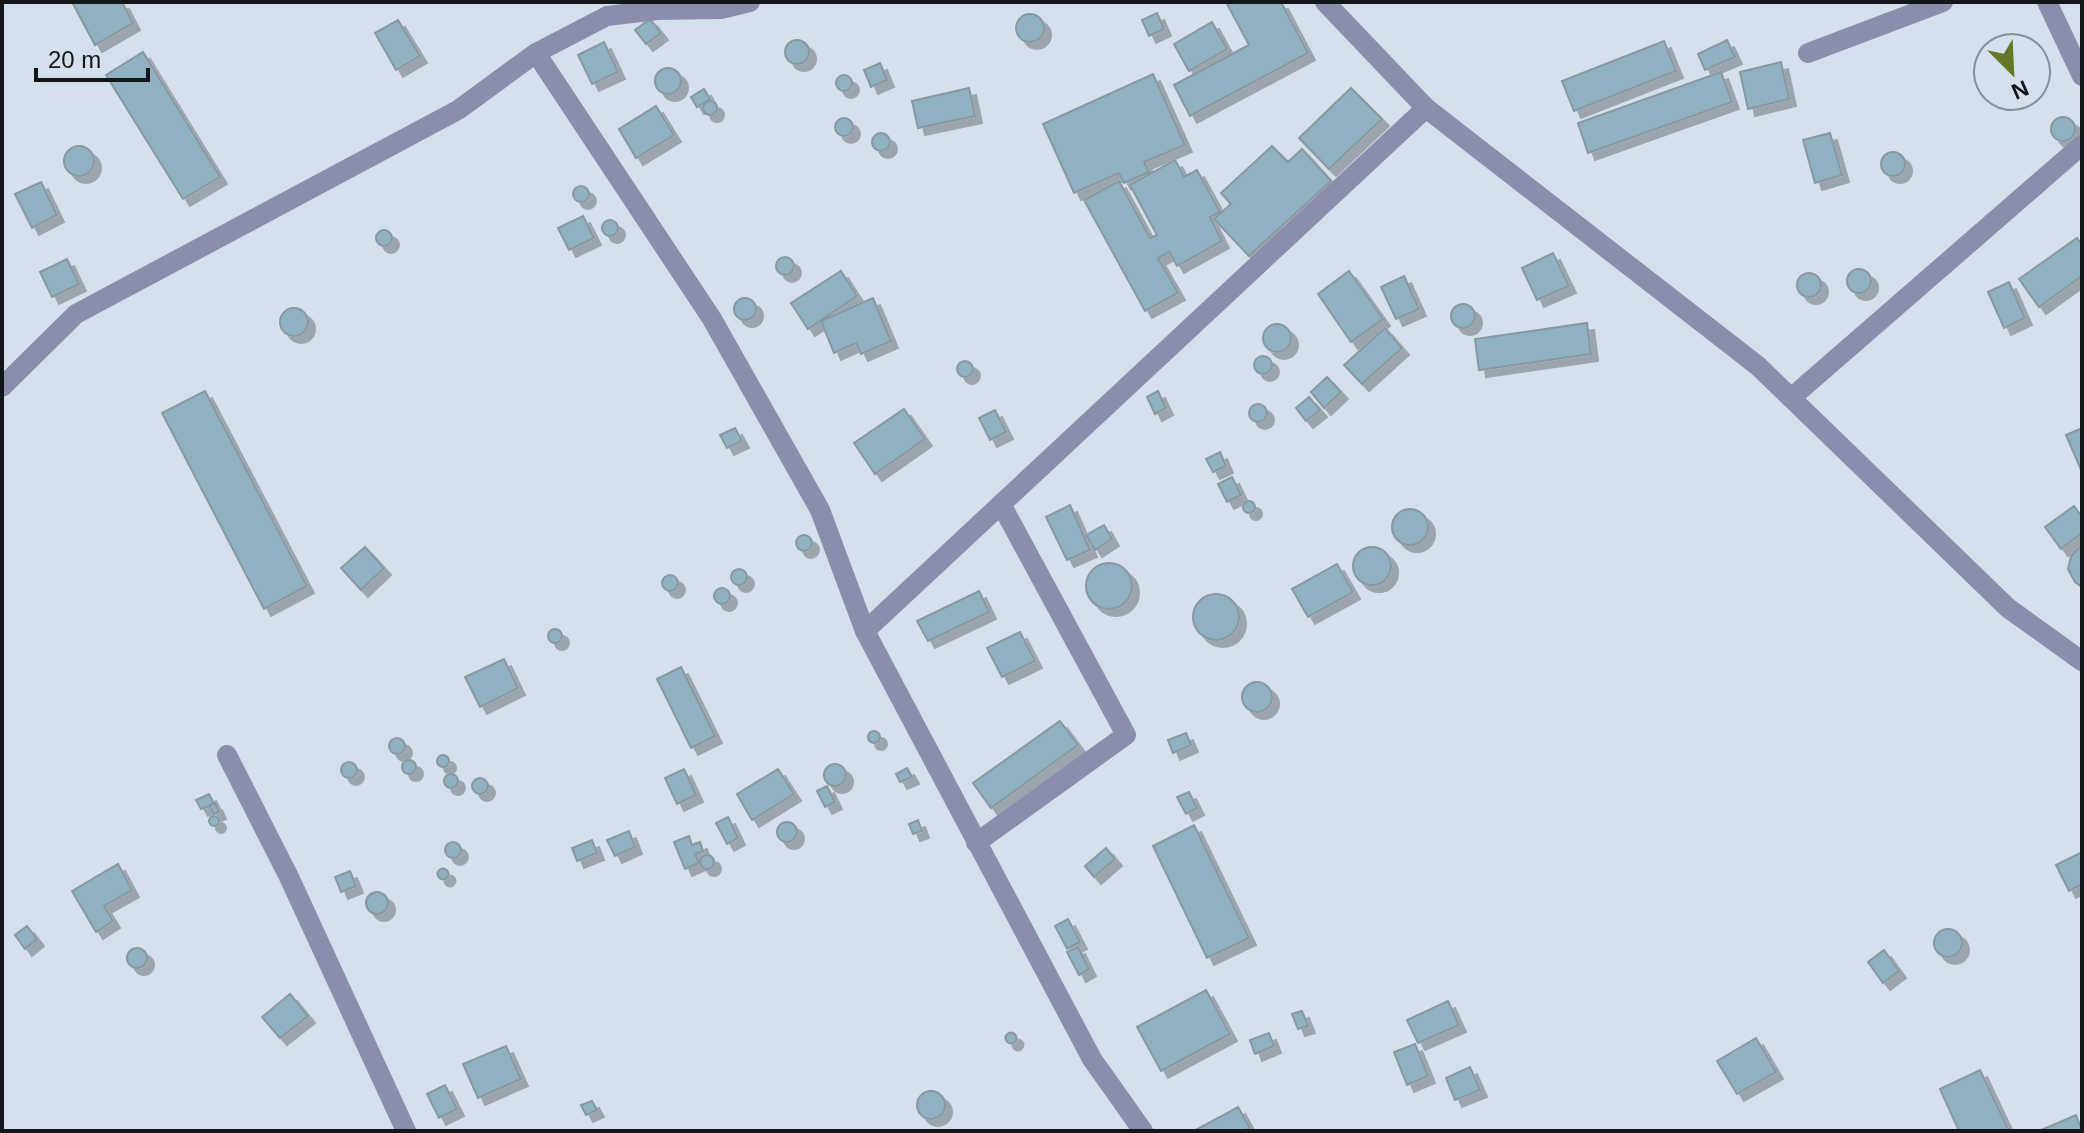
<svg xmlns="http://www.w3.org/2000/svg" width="2084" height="1133" font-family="Arial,sans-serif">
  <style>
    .building { fill: #90b1c1; stroke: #8898a0; stroke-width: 2; filter: url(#shadow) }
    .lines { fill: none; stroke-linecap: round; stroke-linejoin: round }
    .minor { stroke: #8a8dac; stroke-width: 20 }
  </style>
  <defs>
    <filter id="shadow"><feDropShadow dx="7" dy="7" stdDeviation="0" flood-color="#0004"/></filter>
  </defs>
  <rect width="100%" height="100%" fill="#d5e0ed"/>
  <g class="building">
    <path d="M72 2H122L133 23 95 45Z"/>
    <path d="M1226 2H1281L1308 53 1190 116 1174 85 1249 45Z"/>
    <path d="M1157 13 1164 29 1149 36 1142 20Z"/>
    <circle cx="1030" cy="28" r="14"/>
    <path d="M650 19 661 33 646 44 635 30Z"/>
    <path d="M398 20 420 56 396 70 375 33Z"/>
    <path d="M1212 22 1227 49 1189 71 1174 44Z"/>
    <circle cx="797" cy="52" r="12"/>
    <path d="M1727 40 1735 57 1705 70 1698 54Z"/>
    <path d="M1664 41 1676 71 1574 111 1562 81Z"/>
    <path d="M604 42 618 72 592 84 578 55Z"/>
    <path d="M143 52 220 177 183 199 106 75Z"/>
    <path d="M1781 62 1789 99 1748 109 1740 72Z"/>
    <path d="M880 63 887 80 871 87 864 70Z"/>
    <circle cx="668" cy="81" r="13"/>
    <path d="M1721 72 1732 102 1588 153 1578 123Z"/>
    <path d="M1153 74 1185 145 1144 162 1149 172 1124 183 1119 173 1074 193 1043 124Z"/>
    <circle cx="844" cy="83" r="8"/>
    <path d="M969 88 975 116 918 128 912 101Z"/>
    <path d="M1351 88 1382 119 1329 169 1299 138Z"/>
    <path d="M704 89 710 99 697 107 691 97Z"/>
    <circle cx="710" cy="108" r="7"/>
    <path d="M656 106 674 135 636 158 619 129Z"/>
    <circle cx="2063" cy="129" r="12"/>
    <circle cx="844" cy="127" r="9"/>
    <circle cx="881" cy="142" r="9"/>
    <path d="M1830 133 1842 175 1815 183 1803 140Z"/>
    <circle cx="79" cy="161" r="15"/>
    <path d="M1272 146 1288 162 1302 149 1331 181 1249 256 1214 219 1231 204 1221 193Z"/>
    <circle cx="1893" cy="164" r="12"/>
    <path d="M1175 160 1184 177 1197 170 1220 212 1210 217 1222 241 1177 266 1169 252 1158 258 1178 293 1145 311 1084 200 1119 181 1150 238 1157 235 1130 185Z"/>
    <path d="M41 182 57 215 32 228 15 194Z"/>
    <circle cx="581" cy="194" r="8"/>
    <path d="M583 216 594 238 569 250 558 228Z"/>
    <circle cx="610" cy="228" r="8"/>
    <circle cx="384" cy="238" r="8"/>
    <path d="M2077 238 2082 245V276L2039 307 2019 279Z"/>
    <path d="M1553 253 1569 286 1537 300 1522 268Z"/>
    <circle cx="785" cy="266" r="9"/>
    <path d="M67 259 79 284 52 297 40 272Z"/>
    <circle cx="1859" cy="281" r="12"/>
    <path d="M841 271 857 296 808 329 791 303Z"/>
    <path d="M1349 271 1383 319 1351 342 1318 294Z"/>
    <circle cx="1809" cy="285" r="12"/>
    <path d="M1404 276 1419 309 1396 319 1381 287Z"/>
    <path d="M2009 282 2025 318 2004 328 1988 292Z"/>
    <path d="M873 298 891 341 861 354 856 343 834 353 821 321Z"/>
    <circle cx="745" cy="309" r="11"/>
    <circle cx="1463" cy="316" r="12"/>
    <circle cx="294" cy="322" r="14"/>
    <path d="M1587 323 1591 354 1479 370 1475 339Z"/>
    <circle cx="1277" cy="338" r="14"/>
    <path d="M1385 328 1402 348 1362 384 1344 365Z"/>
    <circle cx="1263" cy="365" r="9"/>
    <circle cx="965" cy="369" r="8"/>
    <path d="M1327 377 1341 392 1324 408 1311 392Z"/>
    <path d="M205 391 307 586 264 609 162 413Z"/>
    <path d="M1158 391 1166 408 1155 414 1147 397Z"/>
    <path d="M1309 397 1320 410 1306 421 1296 408Z"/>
    <circle cx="1258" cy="413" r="9"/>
    <path d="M904 409 925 439 875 474 854 443Z"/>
    <path d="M995 410 1006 432 990 440 979 418Z"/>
    <path d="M735 428 742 441 727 448 720 435Z"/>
    <path d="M2082 428V472L2066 435Z"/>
    <path d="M1220 452 1226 466 1213 472 1206 459Z"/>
    <path d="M1232 477 1241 495 1227 502 1218 484Z"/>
    <circle cx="1249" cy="507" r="6"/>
    <path d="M1070 505 1090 550 1067 560 1046 517Z"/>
    <path d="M2074 506 2082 517V533L2061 549 2045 527Z"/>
    <circle cx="1410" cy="527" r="18"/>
    <path d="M1104 525 1112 539 1095 550 1086 535Z"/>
    <circle cx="804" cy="543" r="8"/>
    <path d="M2081 546H2082V587L2075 582 2068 569 2071 556Z"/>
    <path d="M365 547 384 568 361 590 341 568Z"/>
    <circle cx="1372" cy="566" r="19"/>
    <circle cx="1109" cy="586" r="23"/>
    <path d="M1337 564 1353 592 1308 617 1292 589Z"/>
    <circle cx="739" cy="577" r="8"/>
    <circle cx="670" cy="583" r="8"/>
    <circle cx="722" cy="596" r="8"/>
    <path d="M979 591 989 612 928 641 917 621Z"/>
    <circle cx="1216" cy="617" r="23"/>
    <circle cx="555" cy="636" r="7"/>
    <path d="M1020 632 1035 661 1002 677 987 648Z"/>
    <path d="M504 659 518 688 480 707 465 677Z"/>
    <path d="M681 667 715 736 691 748 657 679Z"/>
    <circle cx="1257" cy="697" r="15"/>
    <path d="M1060 721 1078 745 991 808 973 783Z"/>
    <circle cx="874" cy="737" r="6"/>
    <path d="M1186 733 1191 745 1173 753 1168 740Z"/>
    <circle cx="397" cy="746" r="8"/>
    <circle cx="443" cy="761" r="6"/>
    <circle cx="409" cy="767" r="7"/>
    <circle cx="349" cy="770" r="8"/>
    <circle cx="835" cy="775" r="11"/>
    <path d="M907 768 912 777 900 782 896 774Z"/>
    <path d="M684 769 696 795 677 804 665 778Z"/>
    <path d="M778 769 794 794 752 820 737 794Z"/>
    <circle cx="451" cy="781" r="7"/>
    <circle cx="480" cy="786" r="8"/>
    <path d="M827 786 835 802 825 807 817 791Z"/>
    <path d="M1189 792 1197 808 1186 814 1177 797Z"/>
    <path d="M209 794 214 804 201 809 196 800Z"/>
    <path d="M215 803 219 812 214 814 209 806Z"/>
    <circle cx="214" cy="821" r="5"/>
    <path d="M728 817 738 838 727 844 716 823Z"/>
    <path d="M918 820 922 831 913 834 909 824Z"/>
    <circle cx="787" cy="832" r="10"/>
    <path d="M1194 825 1249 938 1207 958 1153 846Z"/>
    <path d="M629 831 635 847 615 856 607 840Z"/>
    <path d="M689 836 692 845 700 842 703 851 695 854 699 863 685 869 674 842Z"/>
    <path d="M592 840 597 853 577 861 572 848Z"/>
    <circle cx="453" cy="850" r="8"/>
    <path d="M1106 848 1115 859 1094 877 1085 866Z"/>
    <path d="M2082 852V884L2069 891 2056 865Z"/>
    <circle cx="707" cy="862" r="7"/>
    <path d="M118 864 132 890 104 906 113 921 96 932 72 891Z"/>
    <circle cx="443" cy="874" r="5.5"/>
    <path d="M350 871 356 886 341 892 335 877Z"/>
    <circle cx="377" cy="903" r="11"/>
    <path d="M1068 919 1080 942 1067 949 1055 926Z"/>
    <path d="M27 926 37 939 25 949 15 935Z"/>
    <circle cx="1948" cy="943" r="14"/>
    <path d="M1078 947 1089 969 1079 975 1067 952Z"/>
    <circle cx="137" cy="958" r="10"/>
    <path d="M1884 950 1899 971 1883 983 1868 962Z"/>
    <path d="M1206 990 1230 1034 1161 1071 1137 1027Z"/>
    <path d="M290 994 308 1016 280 1038 262 1017Z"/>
    <path d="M1448 1001 1459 1025 1418 1043 1407 1020Z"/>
    <path d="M1302 1011 1308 1026 1298 1029 1292 1014Z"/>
    <circle cx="1011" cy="1038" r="5.5"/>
    <path d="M1269 1033 1274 1046 1255 1054 1250 1040Z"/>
    <path d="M1756 1038 1776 1072 1737 1094 1717 1061Z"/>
    <path d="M1415 1044 1428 1076 1407 1085 1394 1052Z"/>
    <path d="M506 1046 521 1079 478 1098 463 1064Z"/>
    <path d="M1470 1067 1480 1090 1455 1100 1446 1078Z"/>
    <path d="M1980 1070 2009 1131H1959L1940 1089Z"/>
    <path d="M445 1085 457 1109 439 1118 427 1094Z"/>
    <circle cx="931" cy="1105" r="14"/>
    <path d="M592 1101 597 1110 586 1115 581 1105Z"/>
    <path d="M1238 1107 1250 1128 1244 1131H1194Z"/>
    <path d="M2076 1115 2082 1131H2039Z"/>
  </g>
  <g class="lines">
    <g class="minor">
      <path d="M1325 2 1426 108 1758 366 2008 608 2082 661"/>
      <path d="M2047 2 2082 76"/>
      <path d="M536 53 712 319 820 510 865 631 1092 1059 1143 1131"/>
      <path d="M1808 53 1943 2"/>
      <path d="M2 387 76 314 458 110 536 53 607 16 657 10 721 9 750 2"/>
      <path d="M1791 398 2082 145"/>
      <path d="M865 631 1426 108"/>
      <path d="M227 755 289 877 406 1131"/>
      <path d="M976 843 1126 735 1001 504"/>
    </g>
  </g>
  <rect width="2084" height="1133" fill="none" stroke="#13161b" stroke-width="8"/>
  <g transform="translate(2012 72) rotate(156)"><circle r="38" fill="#d5e0ed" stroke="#878f99" stroke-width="2"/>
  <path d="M0-6L14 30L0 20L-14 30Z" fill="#647727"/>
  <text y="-12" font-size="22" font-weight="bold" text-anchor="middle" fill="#13161b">N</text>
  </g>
  <path d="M36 68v12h112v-12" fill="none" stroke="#13161b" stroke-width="4"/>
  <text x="48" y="68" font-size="24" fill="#13161b" stroke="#d5e0ed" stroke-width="6" paint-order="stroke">20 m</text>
</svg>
